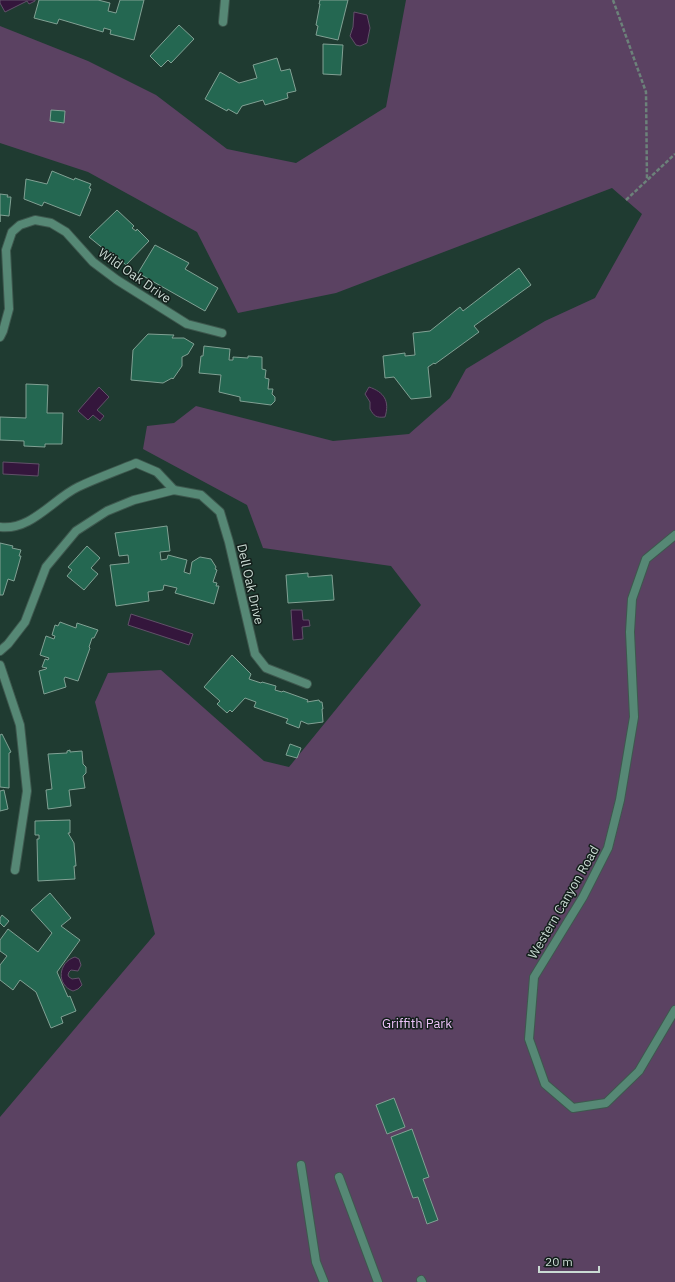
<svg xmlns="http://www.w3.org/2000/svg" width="675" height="1282" font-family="'IBM Plex Sans',sans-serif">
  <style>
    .green { fill: #5b4262 }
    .water { fill: #34163c; stroke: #615169 }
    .building { fill: #246751; stroke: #81a194 }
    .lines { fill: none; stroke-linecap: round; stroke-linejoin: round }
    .service-casing { stroke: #3e584e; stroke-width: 10 }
    .minor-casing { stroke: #3e584e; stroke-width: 10 }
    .path { stroke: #6c827a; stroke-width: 2.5; stroke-dasharray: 4 2; stroke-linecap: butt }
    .service { stroke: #568875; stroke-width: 8 }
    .minor { stroke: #568875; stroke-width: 8 }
    .labels { text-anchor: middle; stroke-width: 3; stroke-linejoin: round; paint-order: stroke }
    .street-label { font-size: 13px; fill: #cadad3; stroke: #131f1b }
    .park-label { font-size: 13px; fill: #ecc2f8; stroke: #131f1b }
  </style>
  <rect width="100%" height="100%" fill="#1f3b31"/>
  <path class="green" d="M406 0H675V1282H0V1117L155 934 95 702 108 673 161 670 264 761 289 767 421 605 391 566 263 548 247 505 143 449 147 426 174 423 196 406 333 441 409 434 450 398 466 369 545 321 595 298 642 214 612 188 336 293 238 313 197 232 88 172 0 143V26L88 61 156 95 227 149 296 163 386 107Z"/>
  <g class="water">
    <path d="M0 0H35V1L29 4 27 1 5 12 0 3Z"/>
    <path d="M354 12 367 15 370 28 367 43 360 46 356 45 350 36 353 27Z"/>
    <path d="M99 387 109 397 97 410 104 416 100 421 93 415 88 420 78 411Z"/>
    <path d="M369 387C384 392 390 401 385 417 376 418 374 416 370 409V402L365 394Z"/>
    <path d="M3 462 39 464 38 476 3 474Z"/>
    <path d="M291 610H302L303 620H309L310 626 302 627 303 639 293 640Z"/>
    <path d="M131 614 193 634 189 645 128 625Z"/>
    <path d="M75 957 79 959 81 965 78 971 71 970 69 972 68 975 69 977 72 979 79 978 82 985 78 989 73 991C56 985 58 962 75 957Z"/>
  </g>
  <g class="building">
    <path d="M39 0H98L110 3 108 11 116 13 120 0H144L134 40 110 34 111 30 104 28 103 32 59 19 57 24 34 18Z"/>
    <path d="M320 0H348L338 40 316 35 318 26 316 25 320 4H319Z"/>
    <path d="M179 25 194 39 171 63 168 60 161 67 150 56Z"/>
    <path d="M323 44 343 45 341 75 323 74Z"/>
    <path d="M277 58 281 71 290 69 296 91 287 93 288 98 265 105 263 100 242 106 237 114 228 109 227 111 205 99 220 72 239 83 257 78 253 65Z"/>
    <path d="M51 110 65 111 64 123 50 121Z"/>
    <path d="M52 171 74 180 75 178 91 184 89 188 91 189 80 216 44 202 42 206 24 199 26 179 47 184Z"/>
    <path d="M0 194 8 195 7 197H11L9 216 0 215V222Z"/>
    <path d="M117 210 134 226 132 228 136 231 137 229 149 241 126 265 112 252 110 254 89 237Z"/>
    <path d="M155 245 189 263 185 269 218 288 205 311 138 273Z"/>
    <path d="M519 268 531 285 474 326 479 332 435 364 434 363 428 367 431 397 411 399 394 377 385 378 383 356 405 353V356L415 355 413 333 430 331 460 307 463 311Z"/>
    <path d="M148 334 174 335 172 338H184L194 344 188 354 182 357V366L173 379 172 378 163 383 131 380 133 350Z"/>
    <path d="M204 346 230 349 229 360H233V357L248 358V356L262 357V369L266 370 265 378 269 379 268 389H273L272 394 275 397V401L271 405 240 401V397L219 392 221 375 199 373 201 356H203Z"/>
    <path d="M26 384 48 385 47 413H63L62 444H45V447L24 446V441L0 440V417L26 418Z"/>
    <path d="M167 526 170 551 160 552 161 560 167 559 168 555 187 560 184 572 190 574 192 562 200 557 211 559 216 567 215 569 217 570 213 582 217 583 216 586H219L214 604 175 593 177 588 164 585 163 590 148 592 149 601 116 606 110 565 129 563 128 555 119 556 115 533Z"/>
    <path d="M0 543 13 546 12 548 21 550 19 556H21L14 581 8 579 3 595H0Z"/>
    <path d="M87 546 100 558 91 568 98 574 84 590 67 576 72 570 68 567Z"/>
    <path d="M308 573V577L332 575 334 600 288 603 286 575Z"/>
    <path d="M60 622 76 628 77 623 98 630 94 638H92L89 647 90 648 78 681 65 677 64 679 66 687 44 694 39 671 46 669 47 668 42 667 45 659 48 660 49 658 40 655 46 636 54 639 55 636 52 635 55 625 58 626Z"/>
    <path d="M232 655 251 674 249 679 261 683 262 682 276 686 275 690 282 692 283 691 308 700 307 702 319 700 320 702H322L323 709H322L323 722 308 724 301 721 299 728 286 723 288 719 254 707 256 702 245 698 232 712 230 710 227 713 217 704 220 701 204 687Z"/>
    <path d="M2 734 11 752 9 753V788L0 787V735Z"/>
    <path d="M290 744 301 748 297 758 286 755Z"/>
    <path d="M70 750V752L82 751 83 764 86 767V773L83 776 85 788 69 790 71 806 48 809 46 790 52 789 48 754 67 753V751Z"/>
    <path d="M4 790 8 809 0 811V791Z"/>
    <path d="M70 820V833H68L74 843 76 866H74L75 879 38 881 37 839H39V835H35V821Z"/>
    <path d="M50 893 71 918 61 926 80 940 57 972 68 997 70 996 76 1011 61 1017 63 1023 51 1028 36 992 20 980 13 990 0 980V965L7 956 0 951V940L8 929 38 952 52 933 31 910Z"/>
    <path d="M2 915 9 921 4 927 0 923V918Z"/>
    <path d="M394 1098 405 1127 387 1134 376 1105Z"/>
    <path d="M412 1129 429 1177 423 1179 438 1220 427 1224 418 1197 413 1198 391 1137Z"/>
  </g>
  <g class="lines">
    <g class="service-casing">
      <g id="service">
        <path d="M301 1165 316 1262 324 1282"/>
        <path d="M339 1177 378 1282"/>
        <path d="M421 1280 422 1282"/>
      </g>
    </g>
    <g class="minor-casing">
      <g id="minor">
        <path d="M223 22 225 0"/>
        <path d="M0 337 3 331 9 309 6 250 12 232 20 225 35 220 51 223 66 232 93 262 117 280 187 324 222 333"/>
        <path d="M0 527C31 531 53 499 78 487 97 478 117 471 136 463L157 472 174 490"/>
        <path d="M675 535 646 559 632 599 630 632 634 717 620 800 608 848 583 897 534 977 529 1039 545 1084 573 1108 606 1103 639 1071 675 1010"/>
        <path d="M0 651 8 644 25 622 46 567 76 531 107 511 134 500 174 490 201 495 220 512 229 542 255 654 266 668 307 684"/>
        <path d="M0 665 20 725 27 791 15 870"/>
      </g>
    </g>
    <g class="path">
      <path d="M613 0 646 92 647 180"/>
      <path d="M626 200 675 154"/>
    </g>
    <use href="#service" class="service"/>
    <use href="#minor" class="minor"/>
  </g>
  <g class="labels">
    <g class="street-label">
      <text transform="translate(135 275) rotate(35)" y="5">Wild Oak Drive</text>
      <text transform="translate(251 584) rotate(77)" y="5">Dell Oak Drive</text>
      <text transform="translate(563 902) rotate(-60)" y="5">Western Canyon Road</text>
    </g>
    <g class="park-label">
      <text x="417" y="1028">Griffith Park</text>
    </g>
  </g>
  <path d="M539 1266v6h60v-6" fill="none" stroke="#cadad3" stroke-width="2"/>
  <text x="545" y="1266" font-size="12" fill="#cadad3" stroke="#131f1b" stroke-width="3" paint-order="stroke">20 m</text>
</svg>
